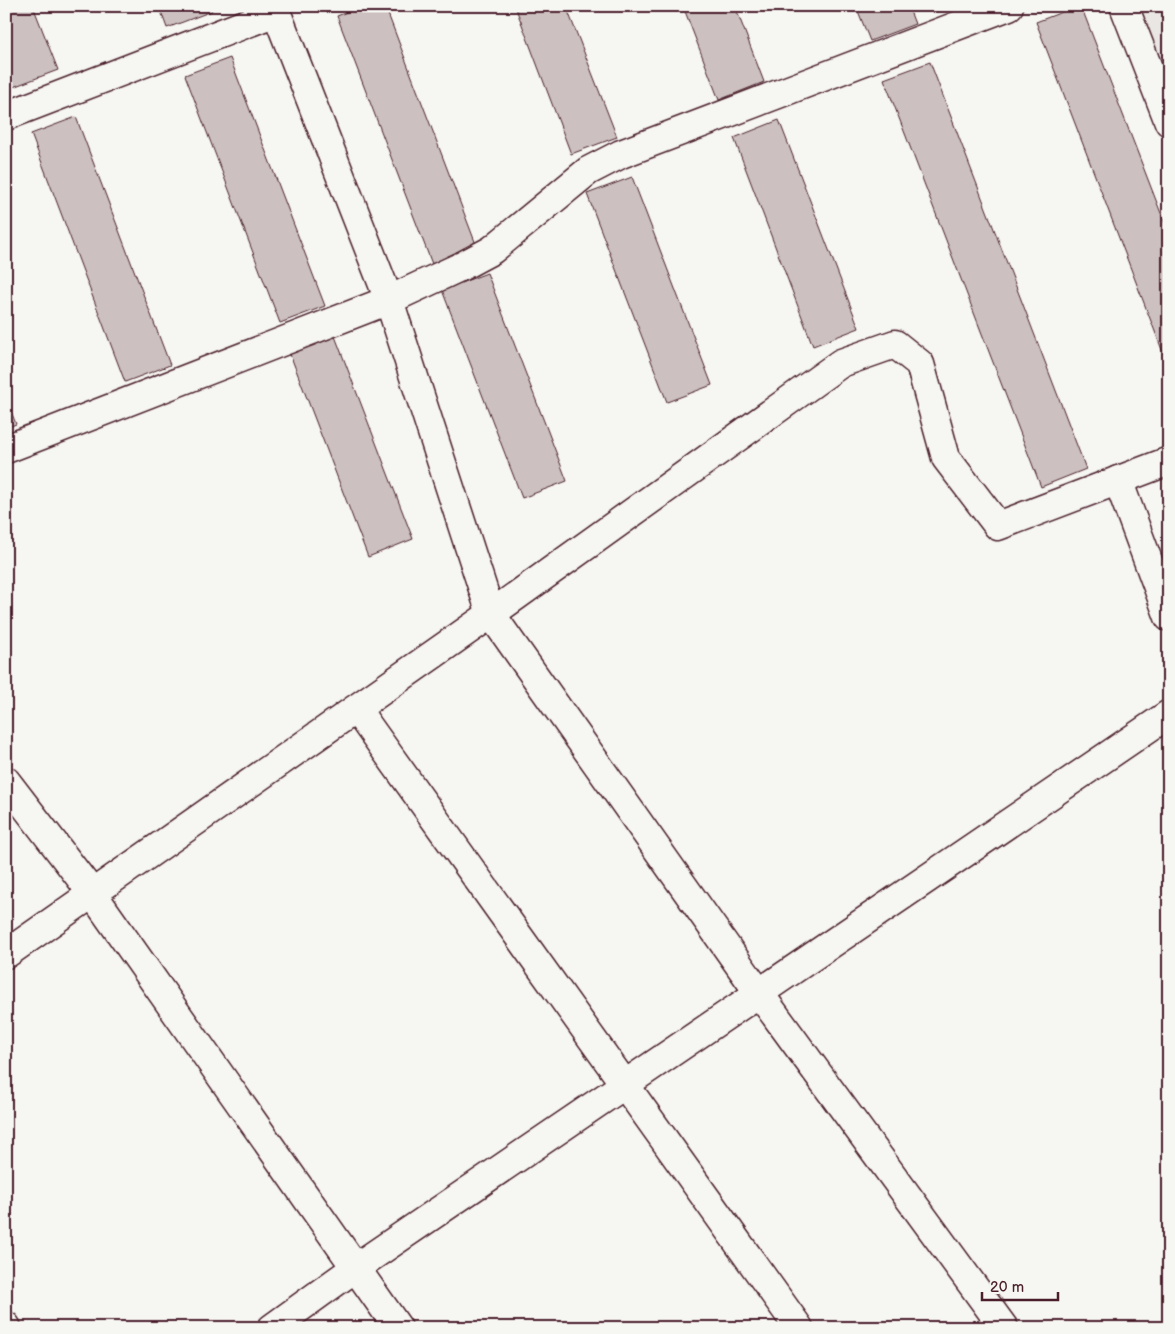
<svg xmlns="http://www.w3.org/2000/svg" width="1175" height="1334" font-family="'Balsamiq Sans',sans-serif">
  <style>
    .built { fill: #e9e6e3 }
    .building { fill: #ccc1c0; stroke: #4a1f2b }
    .lines { fill: none; stroke-linecap: round; stroke-linejoin: round }
    .minor-casing { stroke: #4a1f2b; stroke-width: 31 }
    .minor { stroke: #f6f6f2; stroke-width: 28 }
  </style>
  <rect width="100%" height="100%" fill="#f6f6f2"/>
  <filter id="ink" filterUnits="userSpaceOnUse"><feTurbulence type="fractalNoise" baseFrequency=".02" numOctaves="2"/><feDisplacementMap in="SourceGraphic" scale="10" xChannelSelector="R" yChannelSelector="G"/><feConvolveMatrix kernelMatrix="1 2 1 2 8 2 1 2 1" color-interpolation-filters="sRGB"/></filter>
  <g filter="url(#ink)">
    <path class="built" d="M1138 6H1169V87Z"/>
    <g class="building">
      <path d="M6 6H33L58 70 13 87 6 70Z"/>
      <path d="M159 6H210L212 11 167 28Z"/>
      <path d="M362 6H385L477 247 432 264 337 16Z"/>
      <path d="M515 6H566L617 137 571 154Z"/>
      <path d="M683 6H735L764 82 719 100Z"/>
      <path d="M856 6H908L915 24 870 41Z"/>
      <path d="M1078 6H1081L1169 234V368L1036 22Z"/>
      <path d="M230 58 325 306 280 323 185 75Z"/>
      <path d="M930 62 1086 469 1041 487 884 79Z"/>
      <path d="M76 117 170 365 125 382 31 134Z"/>
      <path d="M779 120 859 328 813 346 734 138Z"/>
      <path d="M632 177 712 385 667 402 587 194Z"/>
      <path d="M487 273 567 481 522 498 442 290Z"/>
      <path d="M333 331 413 539 368 557 288 349Z"/>
      <path d="M6 399 16 424 6 428Z"/>
    </g>
    <g class="lines">
      <g class="minor-casing">
        <g id="minor">
          <path d="M274 6 389 300 491 614 759 993 1004 1328"/>
          <path d="M1124 6 1169 122"/>
          <path d="M6 116 276 12"/>
          <path d="M6 449 389 300 462 266 492 250 588 171 621 154 1009 6"/>
          <path d="M1118 480 1169 617"/>
          <path d="M356 709 799 1328"/>
          <path d="M6 781 92 893 398 1328"/>
          <path d="M6 954 491 614 841 363 895 344 920 364 946 458 998 526 1169 461"/>
          <path d="M6 1326 7 1328"/>
          <path d="M272 1328 355 1268 1169 714"/>
        </g>
      </g>
      <use href="#minor" class="minor"/>
    </g>
  </g>
  <rect width="1175" height="1334" fill="none" stroke="#f6f6f2" stroke-width="25"/>
  <rect x="12" y="12" width="1150" height="1309" fill="none" stroke="#4a1f2b" stroke-width="2" filter="url(#ink)"/>
  <path d="M982 1292v8h76v-8" fill="none" stroke="#4a1f2b" stroke-width="2.5"/>
  <text x="990" y="1292" font-size="15" fill="#4a1f2b" stroke="#f6f6f2" stroke-width="4" paint-order="stroke">20 m</text>
</svg>
